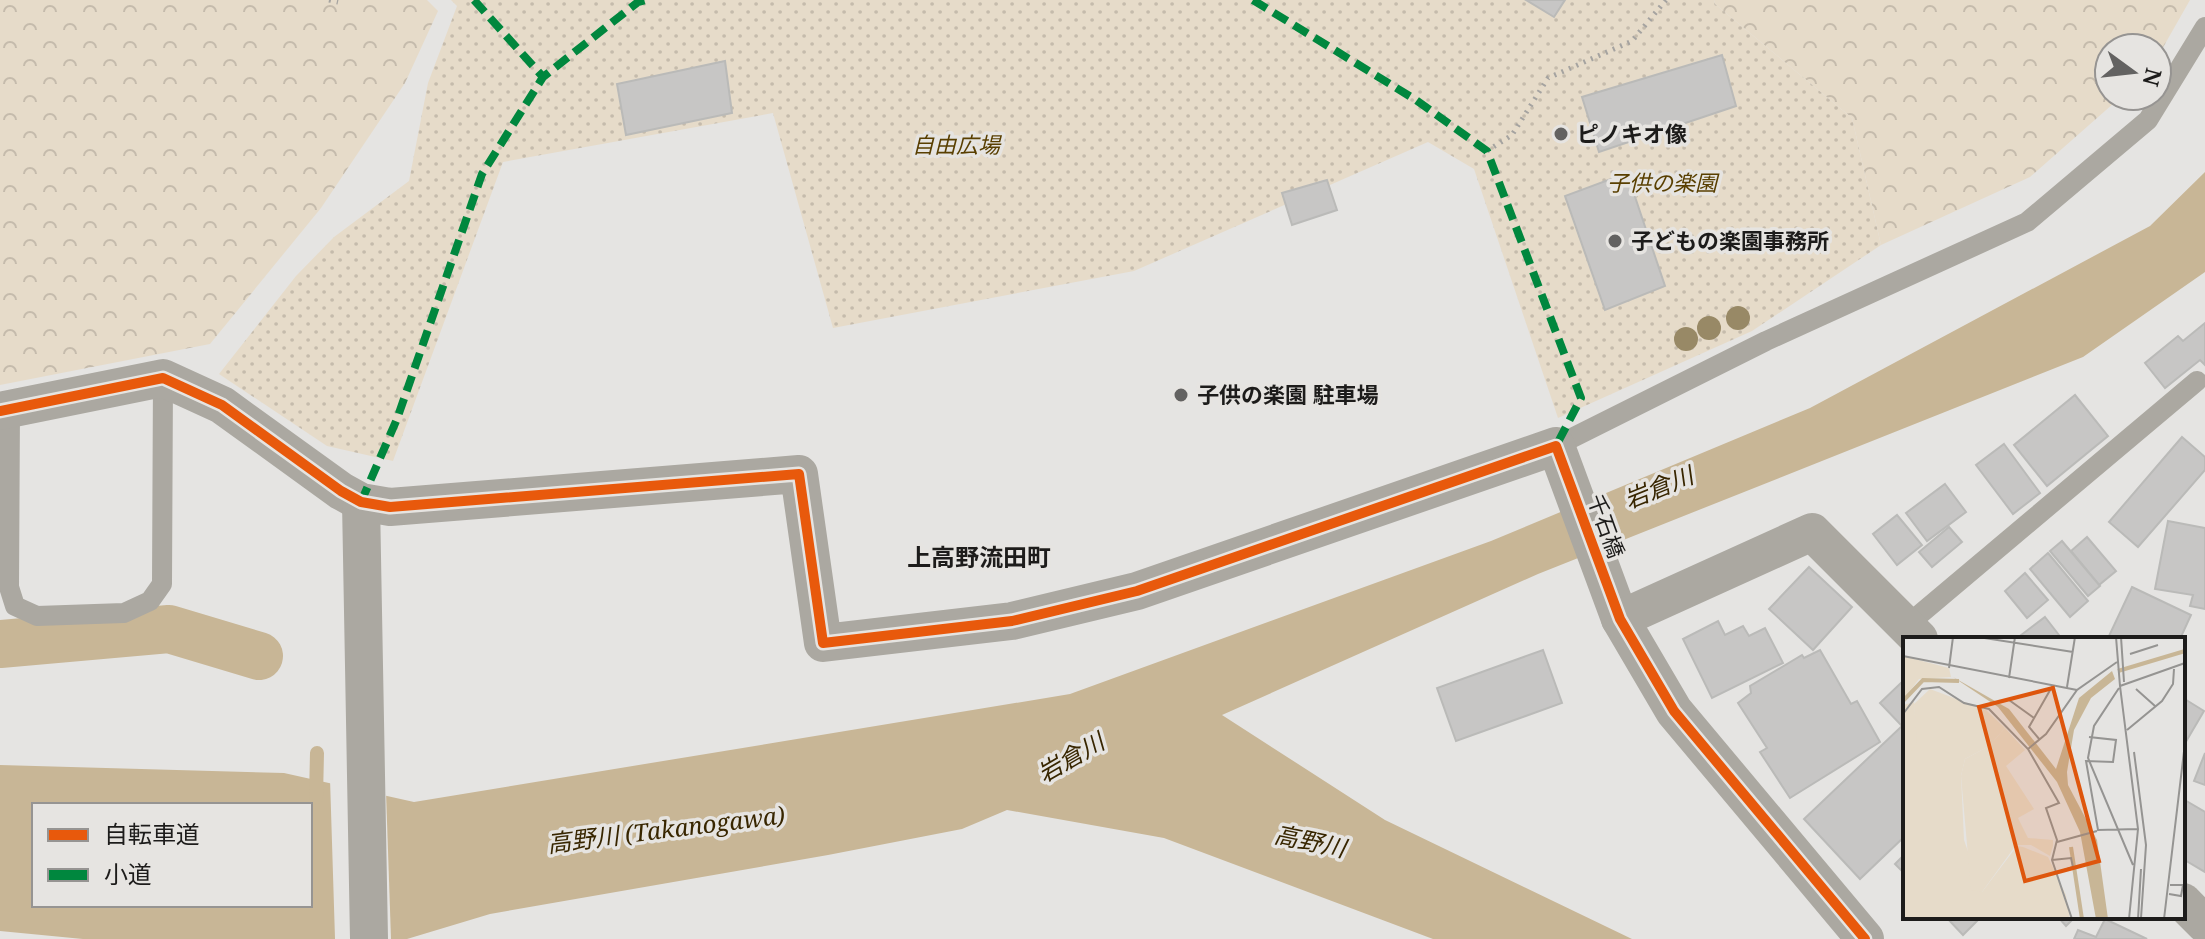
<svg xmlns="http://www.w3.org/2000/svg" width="2205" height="939" font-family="'Noto Serif','Noto Sans JP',serif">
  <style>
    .forest { fill: url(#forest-crowns) }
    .park { fill: url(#park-dots) }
    .water { fill: #c8b696; fill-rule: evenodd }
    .pier { fill: #e5e4e2 }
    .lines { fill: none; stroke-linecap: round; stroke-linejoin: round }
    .stream { stroke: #c8b696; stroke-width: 14 }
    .canal { stroke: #c8b696; stroke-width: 48 }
    .building { fill: #c7c6c5; stroke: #babab8; stroke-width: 2 }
    .path { stroke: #a5a3a0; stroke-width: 5; stroke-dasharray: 2 6; stroke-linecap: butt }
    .lane { stroke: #aba8a1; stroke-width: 20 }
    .street { stroke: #aba8a1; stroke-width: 38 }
    .quiet { stroke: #00873e; stroke-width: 8; stroke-dasharray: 16 8; stroke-linecap: butt }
    .cycleway-casing { stroke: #e6e4e1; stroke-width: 15 }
    .cycleway { stroke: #e8590c; stroke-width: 10 }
    .tree { fill: #988966 }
    .poi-dot { fill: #636261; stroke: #e6e4e1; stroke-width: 3 }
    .labels { text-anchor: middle; stroke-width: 7; stroke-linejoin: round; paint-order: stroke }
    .poi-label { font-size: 22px; font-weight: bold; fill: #1d1c1b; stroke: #e6e4e1; text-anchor: start }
    .park-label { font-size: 22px; font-style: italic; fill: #593f01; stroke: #e6e4e1 }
    .street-label { font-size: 22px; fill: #1d1c1b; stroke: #e6e4e1 }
    .water-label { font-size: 24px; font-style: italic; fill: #382600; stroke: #e6e4e1 }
    .neighbourhood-label { font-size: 24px; font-weight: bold; fill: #1d1c1b; stroke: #e6e4e1 }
    .inset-river { fill: none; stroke: #c8b696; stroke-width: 4 }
    .inset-road { fill: none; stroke: #959492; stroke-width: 2 }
    .view { fill: #de560d; fill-opacity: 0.15; stroke: #de560d; stroke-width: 4 }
    .inset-edge { fill: none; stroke: #1d1c1b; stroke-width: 4 }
  </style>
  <defs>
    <pattern id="forest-crowns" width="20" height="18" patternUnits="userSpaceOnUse" patternTransform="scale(2)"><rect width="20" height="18" fill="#e6dbc9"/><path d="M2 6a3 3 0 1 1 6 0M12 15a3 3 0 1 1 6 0" fill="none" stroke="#c5bbac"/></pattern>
    <pattern id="park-dots" width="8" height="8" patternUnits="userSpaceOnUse" patternTransform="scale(2)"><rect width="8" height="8" fill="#e6dbc9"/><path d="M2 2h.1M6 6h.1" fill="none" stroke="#c5bbac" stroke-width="1.8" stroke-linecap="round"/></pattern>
  </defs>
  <rect width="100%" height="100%" fill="#e5e4e2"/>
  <g class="forest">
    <path d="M0 0H427L438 11 405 83 321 208 210 344 0 385Z"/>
    <path d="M1714 0H2190L2157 58V48H2109V96H2122L2030 177 1881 245 1852 118 1715 4Z"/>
  </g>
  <path class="park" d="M451 0H1714L1715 4 1852 118 1881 245 1752 331 1558 418 1474 169 1428 142 1134 271 833 328 773 113 503 162 393 461 327 446 219 374 296 276 334 237 409 181 428 83 457 6Z"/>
  <path class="water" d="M2205 172V272L2083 357 1538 574 1222 715 1385 820 1632 939H1433L1164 838 1007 810 962 829 828 855 490 914 407 939H83L0 931V765L284 773 414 802 1070 694 1491 541 1810 408 2150 226ZM34 805H310V905H34Z"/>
  <path class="pier" d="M330 779 386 792 391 939H335Z"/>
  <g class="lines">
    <path class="stream" d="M316 797 317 753"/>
    <path class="canal" d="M0 644 169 629 259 656"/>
  </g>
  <g class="building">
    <path d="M1526 0H1565L1554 17Z"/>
    <path d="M1722 55 1736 106 1599 152 1582 97Z"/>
    <path d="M725 61 732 113 626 135 617 84Z"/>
    <path d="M1627 173 1665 286 1605 310 1565 196Z"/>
    <path d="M1327 180 1337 210 1292 225 1282 193Z"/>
    <path d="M2205 323V365L2200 360 2165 388 2145 363 2178 336 2183 341Z"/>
    <path d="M2075 395 2108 436 2047 486 2014 445Z"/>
    <path d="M2182 437 2205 457V470L2138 547 2109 522Z"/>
    <path d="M2004 444 2040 493 2013 514 1976 465Z"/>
    <path d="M1945 484 1966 512 1927 541 1906 513Z"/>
    <path d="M1897 515 1922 545 1897 565 1873 534Z"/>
    <path d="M2168 521 2205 528V609L2190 606 2193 595 2155 589Z"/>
    <path d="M1949 527 1962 542 1932 567 1919 552Z"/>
    <path d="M2087 537 2116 571 2099 585 2071 551Z"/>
    <path d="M2062 541 2100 586 2088 596 2050 551Z"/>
    <path d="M2048 553 2088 601 2070 617 2030 569Z"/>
    <path d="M1809 567 1852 607 1813 650 1769 609Z"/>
    <path d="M2025 573 2048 600 2027 618 2005 591Z"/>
    <path d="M2132 587 2191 615 2180 639H2116L2109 636Z"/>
    <path d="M2045 617 2062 639H2016Z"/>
    <path d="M1718 621 1725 635 1743 626 1749 636 1765 628 1783 663 1712 698 1683 639Z"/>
    <path d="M1543 650 1562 703 1456 741 1437 688Z"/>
    <path d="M1820 650 1851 704 1857 701 1880 742 1790 798 1760 752 1767 748 1738 703 1751 693 1750 686 1802 655 1804 658Z"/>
    <path d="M1905 679V836L1860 879 1804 819 1902 726 1880 703Z"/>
    <path d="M2183 698 2204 711 2184 745H2183Z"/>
    <path d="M2205 753V785L2194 781Z"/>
    <path d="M2183 799 2205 812V872L2183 859Z"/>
    <path d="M1905 854V874L1895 864Z"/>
    <path d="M1946 917H1981L1963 935Z"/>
    <path d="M2058 917H2075L2066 926Z"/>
    <path d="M2105 919 2147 939H2074L2078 930 2096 937Z"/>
  </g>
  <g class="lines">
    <g class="path">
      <path d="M329 0 338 2"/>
      <path d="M1487 151 1512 135 1548 78 1632 41 1666 0"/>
    </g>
    <g class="lane">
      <path d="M10 408 9 587 15 606 37 616 124 613 150 601 162 584 163 378"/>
      <path d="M1556 446 1766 341 2027 222 2148 120 2205 27"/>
      <path d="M1906 626 2197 381"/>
    </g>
    <g class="street">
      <path d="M0 411 163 378 222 405 341 491 361 502 390 507 799 474 823 643 1012 621 1137 591 1556 446 1620 619 1674 711 1865 939"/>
      <path d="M361 502 369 939"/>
      <path d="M1620 619 1812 532 1919 639"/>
      <path d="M2183 902 2205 924"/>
    </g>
    <g class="quiet">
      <path d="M474 0 543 77"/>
      <path d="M1253 0 1416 100 1487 151 1581 398 1556 446"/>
      <path d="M361 502 397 419 482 174 543 77 638 2 646 0"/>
    </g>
    <g class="cycleway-casing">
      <path id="cycleway" d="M0 411 163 378 222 405 341 491 361 502 390 507 799 474 823 643 1012 621 1137 591 1556 446 1620 619 1674 711 1865 939"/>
    </g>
    <use href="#cycleway" class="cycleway"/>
  </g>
  <g class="tree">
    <circle cx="1738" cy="318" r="12"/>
    <circle cx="1709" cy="328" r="12"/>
    <circle cx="1686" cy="339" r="12"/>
  </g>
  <g class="poi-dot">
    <circle cx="1561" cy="134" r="8"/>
    <circle cx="1615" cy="241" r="8"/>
    <circle cx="1181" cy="395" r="8"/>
  </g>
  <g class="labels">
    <g class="poi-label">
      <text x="1577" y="142">ピノキオ像</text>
      <text x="1631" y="249">子どもの楽園事務所</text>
      <text x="1197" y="403">子供の楽園 駐車場</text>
    </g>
    <g class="park-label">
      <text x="956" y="153">自由広場</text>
      <text x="1662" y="191">子供の楽園</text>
    </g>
    <g class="street-label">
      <text transform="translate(1606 526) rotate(70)" y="8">千石橋</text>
    </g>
    <g class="water-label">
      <text transform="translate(1659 488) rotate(-22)" y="8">岩倉川</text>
      <text transform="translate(1071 758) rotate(-30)" y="8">岩倉川</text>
      <text transform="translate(666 830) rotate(-7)" y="8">高野川 (Takanogawa)</text>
      <text transform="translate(1310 842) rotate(12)" y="8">高野川</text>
    </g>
    <g class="neighbourhood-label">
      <text x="979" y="566">上高野流田町</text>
    </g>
  </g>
  <g transform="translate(1903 637)">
    <rect width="282" height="282" fill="#e5e4e2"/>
    <path d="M27 52 83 73 102 91 86 109 62 122 58 139 61 203 79 255 114 209 120 210 145 220 163 258 167 282H0V112L12 93 11 67Z" fill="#e6dbc9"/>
    <path d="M0 19 46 31 48 40 16 42 0 63ZM11 65 14 106 0 127V68ZM102 91 122 113 103 129 131 172 115 181 125 201 150 203V209L147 219 128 208H113L79 255 68 253 58 139 62 122 86 109Z" fill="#e6dbc9"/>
    <path d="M209 34 212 42 188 61 171 93 164 135 165 148 194 203 205 282H193L177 195 154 145 95 70 50 40 106 72 153 132 176 61Z" fill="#c8b696"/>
    <path class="inset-river" d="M215 34 282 14M0 64 20 43 56 44M168 210 179 282"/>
    <path class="inset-road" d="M75 0 170 15M213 0 217 49M218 0 221 45M227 17 255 8M0 19 174 53M46 31 50 0M106 41 112 0M164 50 172 0M216 51 191 89 185 121 230 228M233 52 252 69M106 63 131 81M0 77 19 52 36 50 61 66 86 72 125 112 156 166 143 171 154 203 149 223 169 282M224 93 259 64 270 47 271 32M186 100 213 103 210 125 183 124 195 193 235 192M137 103 126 90 150 48M125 112 143 97 174 53 214 25M154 205 194 194M149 223 168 221 170 230 155 235M266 257 278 259 280 248H267M226 282 235 192 217 49 282 26M227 282 238 281 243 208 231 115M235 282 238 232M261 282 282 106"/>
    <path class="view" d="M150 51 196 224 122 244 76 70Z"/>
    <rect width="282" height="282" class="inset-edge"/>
  </g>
  <rect x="32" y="803" width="280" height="104" fill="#e6e4e1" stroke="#969492" stroke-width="2"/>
  <rect x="48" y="829" width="40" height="12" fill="#e8590c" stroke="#969492" stroke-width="2"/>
  <text x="104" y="843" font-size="24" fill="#1d1c1b">自転車道</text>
  <rect x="48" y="869" width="40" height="12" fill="#00873e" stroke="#969492" stroke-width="2"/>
  <text x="104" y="883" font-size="24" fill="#1d1c1b">小道</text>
  <g transform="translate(2133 72) rotate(105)"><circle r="38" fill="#e6e4e1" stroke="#969492" stroke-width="2"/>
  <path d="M0-6L14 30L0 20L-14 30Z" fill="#636261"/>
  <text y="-12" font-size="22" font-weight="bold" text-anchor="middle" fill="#1d1c1b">N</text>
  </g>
</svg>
